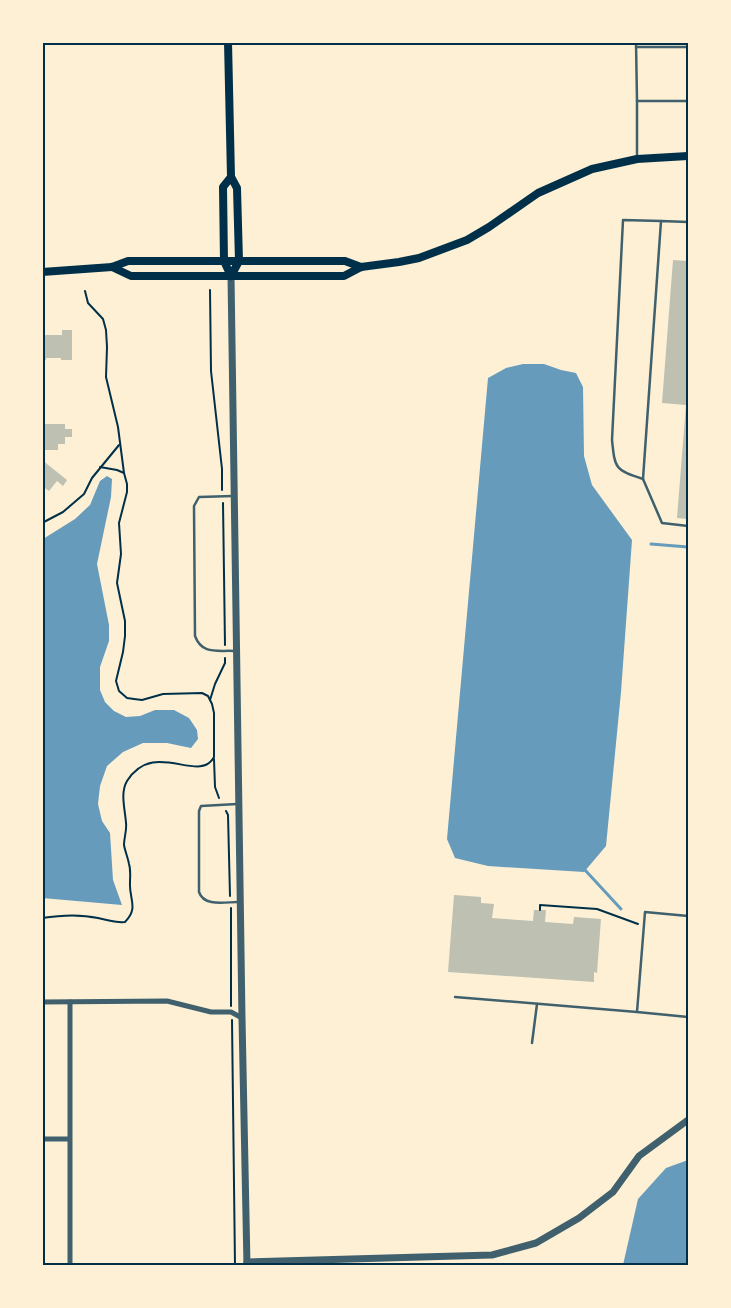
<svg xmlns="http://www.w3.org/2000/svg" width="731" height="1308" font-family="'Public Sans',sans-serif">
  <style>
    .water { fill: #669bbc }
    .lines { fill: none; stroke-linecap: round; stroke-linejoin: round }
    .stream { stroke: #669bbc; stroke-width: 3 }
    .building { fill: #bec0b2 }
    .path { stroke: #003049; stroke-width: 2 }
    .service { stroke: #3f606c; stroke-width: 2.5 }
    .minor { stroke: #3f606c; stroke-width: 5 }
    .tertiary { stroke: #3f606c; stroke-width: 7 }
    .secondary { stroke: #003049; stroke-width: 8 }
    .neatline { fill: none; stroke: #003049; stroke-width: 2 }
  </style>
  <rect width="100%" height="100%" fill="#fdf0d5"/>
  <g class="water">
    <path d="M523 364H544L561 370 576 373 583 387 584 456 592 485 632 540 621 692 606 846 584 872 488 866 455 858 447 839 488 378 506 368Z"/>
    <path d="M107 476 112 479 111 497 97 564 109 625V641L100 667V690L105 702 114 711 126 717 140 716 155 710H174L189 718 197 730 198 739 191 748 167 743H143L123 752 107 766 100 786 98 804 102 821 110 833 113 880 122 905 42 898 43 539 75 519 90 505 100 481Z"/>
    <path d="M688 1160V1265H623L638 1199 666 1168Z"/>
  </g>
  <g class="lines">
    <g class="stream">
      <path d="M651 544 688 547"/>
      <path d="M585 870 621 909"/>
    </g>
  </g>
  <g class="building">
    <path d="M673 260 688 261V519L677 518 686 405 662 403Z"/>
    <path d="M42 330H45V335H62V330H72V360H61V358H46V360H42Z"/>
    <path d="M45 424H65V429H72V437H65V444H58V450H44L42 434H45Z"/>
    <path d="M42 460 67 480 63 486 57 481 49 491 42 486Z"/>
    <path d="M454 895 481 897V903L494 904 492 918 533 921 534 910H546L545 922 573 924 574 917 601 919 597 973 594 972V982L448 972Z"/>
  </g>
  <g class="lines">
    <g class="path">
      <path d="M210 290 211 371 222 469V490"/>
      <path d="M100 467 117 470 124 473"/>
      <path d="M223 503 225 645"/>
      <path d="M42 523 63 512 84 494 92 478 119 445"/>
      <path d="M210 700 215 684 225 663V658"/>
      <path d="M214 759 215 787 219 798"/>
      <path d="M226 811 228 815 230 896"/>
      <path d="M231 908V1006"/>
      <path d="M540 910V905L597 909 638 924"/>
      <path d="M42 918C61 915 80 914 98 918 108 920 115 923 125 922 139 908 129 899 130 883 130 876 131 870 129 864 128 858 125 851 124 845 124 838 127 830 126 823 125 809 120 793 127 781 154 738 199 785 214 757V713L212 704 208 696 202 693 163 694 142 700 134 699 127 698 119 691 116 681 123 652 125 636V621L117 583 121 554 119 523 127 492V484L124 473 118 427 106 377 107 347 106 330 103 319 88 303 85 291"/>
      <path d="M232 1020 235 1266"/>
    </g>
    <g class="service">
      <path d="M636 42 637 101"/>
      <path d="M636 47H688"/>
      <path d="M637 158V101H688"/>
      <path d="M688 222 661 221 643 479 662 523 688 526"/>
      <path d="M42 302 43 274"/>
      <path d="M643 479C615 470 615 469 612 440L623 220 661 221"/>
      <path d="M233 496 199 497 194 506 195 636C202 655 217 650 235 651"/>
      <path d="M237 804 201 806 199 811V892C204 907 225 902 238 902"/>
      <path d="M688 916 645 912 637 1012 688 1017"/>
      <path d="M455 997 637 1012"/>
      <path d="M532 1043 537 1004"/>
    </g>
    <g class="minor">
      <path d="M42 1002 167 1001 211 1012H231L242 1018"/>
      <path d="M70 1002V1266"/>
      <path d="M42 1139H69"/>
    </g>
    <g class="tertiary">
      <path d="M231 276 242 1018 247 1266"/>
      <path d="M247 1262 492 1255 536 1243 579 1218 613 1192 639 1156 688 1120"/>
    </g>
    <g class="secondary">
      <path d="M228 42 231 177 237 188 239 261 231 276"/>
      <path d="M231 177 223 187 224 261 231 276"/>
      <path d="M112 267 131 276H344L361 267 399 262 419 258 467 240 489 227 538 193 592 169 637 159 688 156"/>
      <path d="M42 272 112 267 128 261H345L361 267"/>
    </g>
  </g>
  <rect width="731" height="1308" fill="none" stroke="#fdf0d5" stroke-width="88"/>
  <rect x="44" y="44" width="643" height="1220" class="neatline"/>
</svg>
